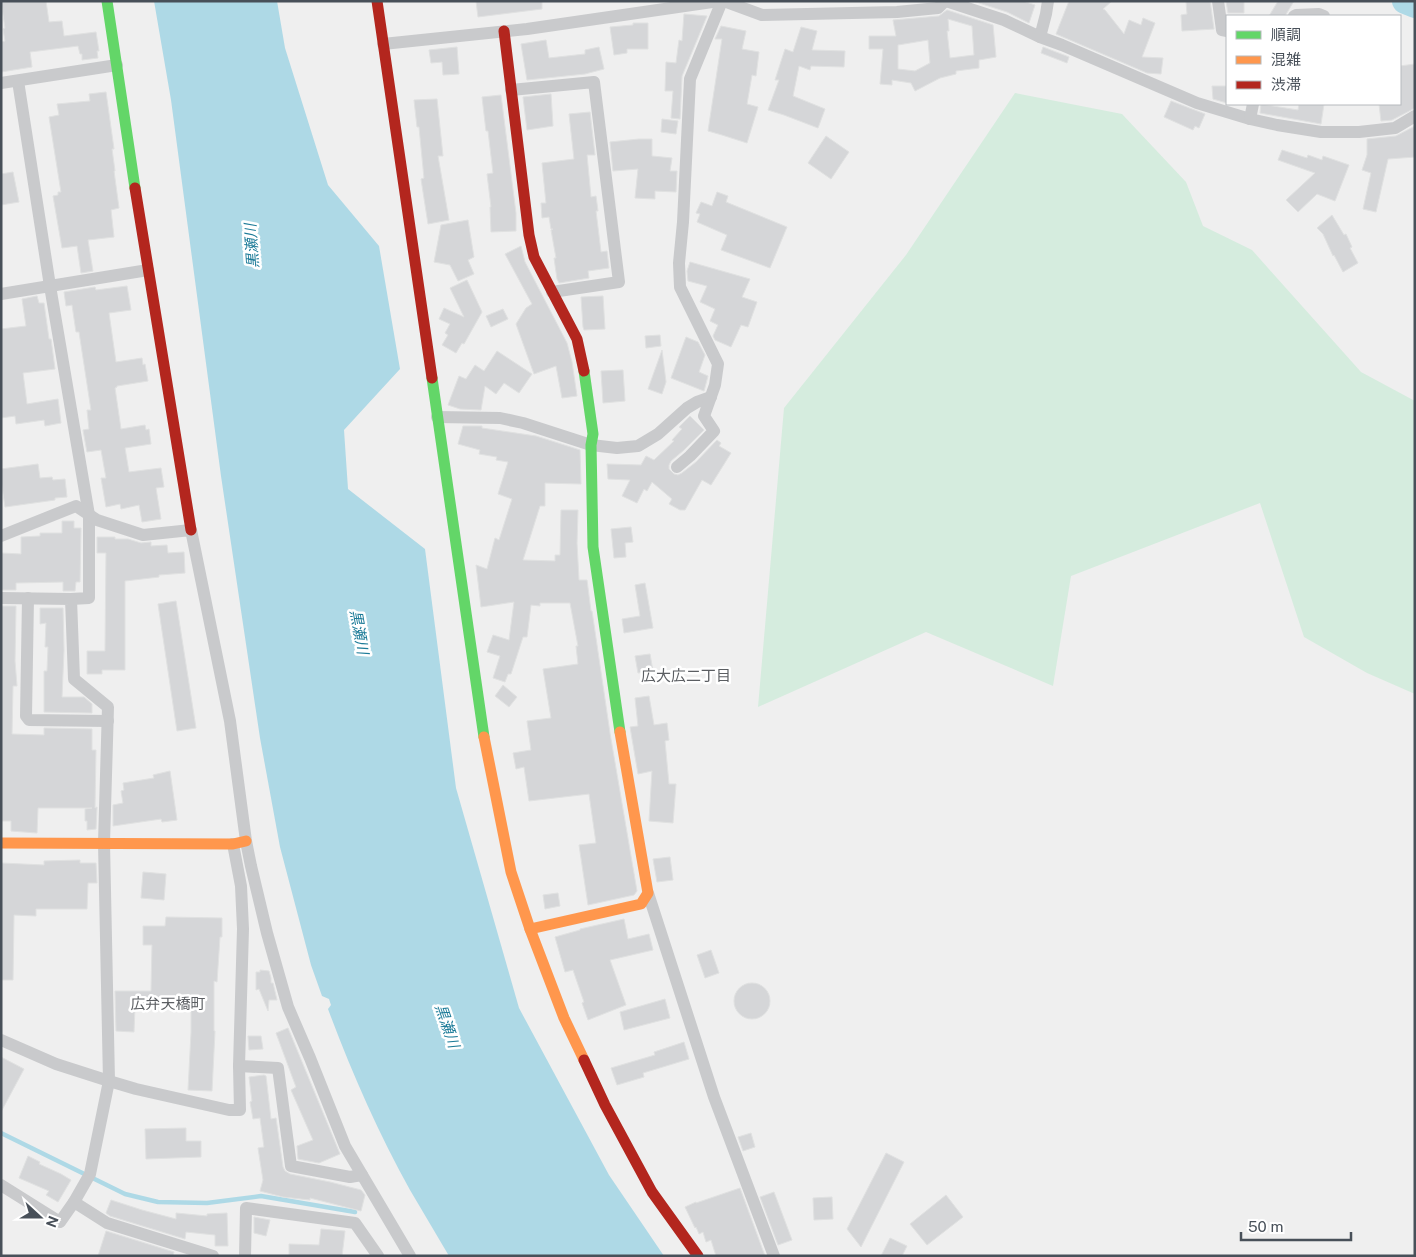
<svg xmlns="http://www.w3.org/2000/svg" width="1416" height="1257" font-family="'Public Sans','Noto Sans JP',sans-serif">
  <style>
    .green { fill: #d5ecde }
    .water { fill: #aed9e6 }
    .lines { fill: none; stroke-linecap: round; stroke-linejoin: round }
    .stream { stroke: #aed9e6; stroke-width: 4.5 }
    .river { stroke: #aed9e6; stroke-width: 26 }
    .building { fill: #d5d6d8; stroke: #e0e1e1; fill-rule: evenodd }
    .street { stroke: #c9cacc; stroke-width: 12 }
    .fast { stroke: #63d668; stroke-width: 11 }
    .slow { stroke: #ff974d; stroke-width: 11 }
    .jam { stroke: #b3261e; stroke-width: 11 }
    .labels { text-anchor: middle; stroke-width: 5; stroke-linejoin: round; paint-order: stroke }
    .water-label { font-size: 15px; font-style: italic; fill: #1c7b98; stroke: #fff }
    .neighbourhood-label { font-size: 15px; fill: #5b5e62; stroke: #fff }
  </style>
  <rect width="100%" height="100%" fill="#efefef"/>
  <g class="green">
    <path d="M1390 1H1415V13Z"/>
    <path d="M1015 93 1122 114 1186 182 1203 226 1252 250 1361 372 1415 401V694L1367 673 1304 637 1260 503 1071 576 1053 686 926 632 758 707 784 408 906 255Z"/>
  </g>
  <path class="water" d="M154 1H277L285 48 328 185 379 246 400 369 344 430 348 489 425 549 456 788 519 1008 609 1175 664 1256H449C436 1234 423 1212 410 1190 378 1132 351 1071 328 1009L331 1005 329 999 322 996 311 965 280 847 260 738 221 476 171 100Z"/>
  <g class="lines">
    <path class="stream" d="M1 1133 125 1194 158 1202 207 1203 261 1196 355 1212"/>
    <path class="river" d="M1405 1 1415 5"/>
  </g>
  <g class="building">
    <path d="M1 1H46L49 22 62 21 64 36 96 32 99 51H97L98 58 82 60V54H80L78 46 30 52 32 67 1 72V42L5 41 3 29 5 28Z"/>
    <path d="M476 1H542V9L478 17Z"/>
    <path d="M973 1H1023L1035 5 1029 23 1007 12Z"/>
    <path d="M1069 1H1112L1103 9 1105 10 1124 34 1129 20 1141 25 1143 18 1155 23 1142 57 1163 58 1161 74 1147 73 1056 34Z"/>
    <path d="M1186 1H1210L1214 29 1182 31 1181 15 1187 14Z"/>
    <path d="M1226 1H1244V13H1228Z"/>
    <path d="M1278 1H1294L1285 16H1269Z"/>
    <path d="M947 10 993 25 996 57 979 60V68L956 71V74L940 78 915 91 911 83 892 80V85L880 84 883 49H869V36H896L893 20 939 16ZM948 19 972 26 974 55 950 58 947 31H949ZM928 40 930 63 915 71 898 69V45Z"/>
    <path d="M684 14 707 16 682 76 680 119 671 118 673 91H665L666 62 676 63 679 40 682 41Z"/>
    <path d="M633 23H648V49H627V53L614 55 610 27 633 25Z"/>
    <path d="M721 26 746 31 742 49 759 52 756 76 752 75 747 104 758 107 747 143 722 135 708 131 722 39H715Z"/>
    <path d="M801 27 817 31 812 50 845 51 844 67 811 66 810 70 799 66 793 96 825 109 818 128 784 115 768 110 779 80H775L785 49 793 52Z"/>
    <path d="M546 40 549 58 585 54V50L599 47 604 69 585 74 527 80 521 44Z"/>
    <path d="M457 47 459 74 443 75 442 62 431 63 429 50Z"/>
    <path d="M1043 47 1069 57 1067 63 1041 53Z"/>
    <path d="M1415 64V108L1392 120 1381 121 1379 104H1400V66Z"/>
    <path d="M1212 86H1227V103L1213 99Z"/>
    <path d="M106 92 114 149H112L115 171H114L119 208 111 210 114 237 88 240 93 271 81 273 77 246 62 248 53 196 58 195V192H61L49 117 59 115 57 104 90 101 89 94Z"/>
    <path d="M551 94 553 126 527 130 523 97Z"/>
    <path d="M501 95 516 213V231L491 232 490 207H491L487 174 493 173 488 131H486L482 97Z"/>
    <path d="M437 99 443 156H438L449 220 428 224 421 179 424 178 419 127H417L414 100Z"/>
    <path d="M1171 101 1205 114 1199 128 1195 126 1193 130 1164 117Z"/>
    <path d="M1261 104 1298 110 1299 104H1324L1321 124 1260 113Z"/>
    <path d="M590 112 595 155H587L591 197 596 196 598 211H596L601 252 607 251 609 268 588 271 589 278 559 283 557 279 554 258H556L551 230 553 229H551L549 217 542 218 541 203H546L542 163 574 159 569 114Z"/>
    <path d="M662 119 678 121 676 134 661 132Z"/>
    <path d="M1415 126V157L1388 159 1376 212 1363 209 1371 173 1362 170 1367 155V139L1396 136Z"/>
    <path d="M826 136 849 152 831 179 808 163Z"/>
    <path d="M639 139H652V156L672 158 670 171H677L676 192 655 191V199L635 198 638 169 613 171 610 142Z"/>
    <path d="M1282 150 1307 158 1308 155 1322 160 1323 156 1349 165 1335 201 1317 194 1298 212 1286 200 1315 173 1278 160Z"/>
    <path d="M13 172 19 202 1 205V174Z"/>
    <path d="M717 192 728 196 726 202 787 227 770 268 721 250 727 235 697 222 700 214 696 213 701 202 712 206Z"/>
    <path d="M1332 215 1344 235 1346 234 1352 247 1350 248 1358 263 1343 272 1334 255 1333 256 1323 234 1317 228Z"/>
    <path d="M468 220 474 257 468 260 474 274 458 281 450 265 434 262 441 225Z"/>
    <path d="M521 246 525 262 567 343 572 362 577 396 562 398 556 366 534 374 516 324 526 308 532 304 505 254Z"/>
    <path d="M690 262 750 279 742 297 757 302 748 327 741 325 731 347 715 340 713 336 718 325 710 321 715 309 700 302 707 286 688 281 687 271Z"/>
    <path d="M467 280 482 312 464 344 462 343 456 353 442 345 448 335 445 333 450 324 439 319 444 308 464 317 450 288Z"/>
    <path d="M127 286 131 310 109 313 116 362 142 358 143 365 145 364 148 381 117 386V387L115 388 121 429 145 425 146 430 149 429 151 444 125 448 129 472 161 468 164 487 156 488 161 519 142 522 139 505 121 509 120 504 106 507 101 478H106L101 450 87 452 83 430 89 429 87 410H91L79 332H76L72 305 66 306 64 292 95 287 96 290Z"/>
    <path d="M37 296 39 303H44L49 339H51L55 369 23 373 27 404 58 399 61 423 45 426 44 420 16 424 15 416 1 418V329L26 326 22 299Z"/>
    <path d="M603 296 605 329 584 330 583 327 581 297Z"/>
    <path d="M503 309 508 319 491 327 486 316Z"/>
    <path d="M660 335 661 346 646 348 645 336Z"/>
    <path d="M686 337 698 342 705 355 699 372 708 376 704 391 671 378Z"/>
    <path d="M662 350 666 382 662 394 648 389Z"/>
    <path d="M497 351 532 374 519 393 504 383 496 394 485 386 481 410 460 409 448 405 459 376 466 379 475 365 484 371Z"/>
    <path d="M623 370 625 401 603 403 601 371Z"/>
    <path d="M690 416 704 430 684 450 671 461 669 465V469L674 474 678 475 682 473 696 462 717 440 721 443 719 446 731 453 711 485 702 480 685 510H680L669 504 672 499 652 482 647 491 644 489 637 503 622 496 630 480 608 479 607 464 641 465 646 456 654 460 674 441 672 440 682 429 679 427Z"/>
    <path d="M463 426H482V428L536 436 580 450 581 484 545 483V506H540L523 560 555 561V555H560L561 510H578L577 543 579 580H587L591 611H592L610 733 637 891 634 895 588 905 579 845 596 843 589 794 529 801 524 767 516 769 513 753 531 750 527 721 551 718 543 669 578 664 576 646H578L570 603H540V606L531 605 527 637H523L511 674H508L505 682 493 678 500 656 487 652 493 635 509 640 514 602 481 607 476 565 487 569 495 538 499 540 512 499 498 494 508 462 496 460 497 457 479 454 480 450 458 444Z"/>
    <path d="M38 464 40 478 52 477 53 480 65 479 67 497 55 498V500L5 507 1 480V469Z"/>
    <path d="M62 521H74V528H81L80 582H76L75 591H63V582L16 583V590H1V553L21 554V537L40 536V533H62Z"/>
    <path d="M631 527 633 542 625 543 626 557 614 558 611 529Z"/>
    <path d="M97 537H115V539H128L141 543 151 542V546L167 545 168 553 184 552 185 573 159 575V577L125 581V670H102V674H87V651H105L106 553H97Z"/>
    <path d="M645 583 653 628 624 633 622 619 640 616 635 585Z"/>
    <path d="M176 601 196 728 177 731 158 604Z"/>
    <path d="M1 606H16L15 661 17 686H13L12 734 44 735V728L92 729V750H96L95 808 97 807 96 829 87 830V821H85V809L92 808H38L37 833 11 831V821H1Z"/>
    <path d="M40 608H63L64 650 62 697H84L92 704V713L44 712V671H47L48 647H45L46 623 40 624Z"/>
    <path d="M650 654 653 671 638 673 635 656Z"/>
    <path d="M503 685 517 697 509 707 495 696Z"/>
    <path d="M649 696 654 725 667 723 669 740 665 741 669 784H676L673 823 649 821 652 771 638 774 630 727 638 726 635 698Z"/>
    <path d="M170 771 177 820 162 822 161 819 113 826V805L123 803 121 791 124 790 123 783 154 778 153 775Z"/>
    <path d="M670 857 673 880 657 882 653 859Z"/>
    <path d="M80 860V863H96L97 883H88L87 909H36V916L14 915 13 980H1V863L44 865V861Z"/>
    <path d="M143 872 166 874 164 900 141 898Z"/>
    <path d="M558 893 560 906 545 909 543 895Z"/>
    <path d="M166 917 222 918V937H220L217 982 214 981V1031H215L212 1091 188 1090 191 1033V1008L135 1007 134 1032 116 1031 115 991H151L152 945H143V926H165Z"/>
    <path d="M624 919 628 939 649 934 653 950 610 960 626 1005 588 1020 582 1003 584 1002 573 970 565 972 555 937 580 930V929Z"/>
    <path d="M711 950 719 973 705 978 697 955Z"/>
    <path d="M260 970 269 971 271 978V983H273L277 1000H269L268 1011 259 989 256 990V972H260Z"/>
    <circle cx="752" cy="1001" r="18"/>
    <path d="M665 999 670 1018 624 1030 620 1012Z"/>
    <path d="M288 1028 340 1154 319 1163 298 1159 297 1146 313 1140 291 1090 296 1087 276 1033Z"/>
    <path d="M248 1036H261L263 1049 249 1050Z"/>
    <path d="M684 1042 689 1059 643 1073 644 1077 617 1085 611 1068 655 1055 654 1052Z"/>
    <path d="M1 1057 24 1069 1 1112Z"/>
    <path d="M264 1075 266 1076 271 1119 276 1118 283 1167 285 1171 290 1174 330 1182 361 1190 365 1195 361 1211 310 1198V1200L283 1197 260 1191 263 1180 258 1148 264 1147 260 1118 253 1119 250 1102 252 1101 249 1077Z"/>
    <path d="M186 1128V1141H201V1157L146 1159 145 1129Z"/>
    <path d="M751 1133 755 1147 743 1151 738 1137Z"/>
    <path d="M886 1153 904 1162 861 1247 847 1229Z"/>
    <path d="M28 1156 40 1162 39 1164 61 1174 71 1180 58 1202 46 1195 49 1191 19 1178Z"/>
    <path d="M740 1188 765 1256H716L711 1240 706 1242 703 1232 699 1234 696 1227 695 1228 685 1207 696 1202V1203Z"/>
    <path d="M774 1192 792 1240 778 1245 760 1197Z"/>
    <path d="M946 1195 963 1217 927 1245 910 1224Z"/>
    <path d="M832 1197 833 1219 814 1220 813 1198Z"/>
    <path d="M111 1200 142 1210 176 1219V1213L207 1216V1214L227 1213 228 1246H215V1235L186 1232 185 1239 110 1216 106 1213Z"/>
    <path d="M254 1217 270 1220 266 1236 254 1233Z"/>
    <path d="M321 1229 345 1231 342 1256H289V1244L319 1245Z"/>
    <path d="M106 1231 174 1252 173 1256H98Z"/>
    <path d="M890 1238 907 1246 902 1256H881Z"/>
  </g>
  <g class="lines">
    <g class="street">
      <path d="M724 1 762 15 897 12 938 8 945 1"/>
      <path d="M946 1 1004 20 1040 37 1062 45 1197 103 1250 119 1277 125 1321 132H1359L1395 128 1415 116"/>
      <path d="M1218 1 1222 30 1227 31"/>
      <path d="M1294 16 1296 15 1319 14 1324 16"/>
      <path d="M1040 37 1046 14 1048 1"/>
      <path d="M383 44 527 29 719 1"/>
      <path d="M18 81 50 286 89 515V598L71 599"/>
      <path d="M1 83 117 65"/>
      <path d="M511 90 594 82 619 282 552 292"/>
      <path d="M1250 119 1253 104"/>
      <path d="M1 294 148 270"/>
      <path d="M437 417 500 418 523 423 591 445 617 448 638 446 658 434 687 408 697 402 711 397"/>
      <path d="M677 467 690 456 714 431 704 416 715 385 718 364 680 287 679 263 683 222 690 79 722 1"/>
      <path d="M1 536 76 506 97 520 143 535 191 530 230 721 246 841 251 866 267 933 288 1007 310 1058 345 1146 410 1256"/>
      <path d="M1 598 71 599 74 679 108 707 104 843 109 1081 90 1174 74 1202"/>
      <path d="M28 598 26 716 29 720 108 721"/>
      <path d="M648 893 714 1097 774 1256"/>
      <path d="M1 1040 56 1064 109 1081 136 1089 229 1110H240L239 1066 243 929 241 886 233 844"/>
      <path d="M239 1066 278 1068 291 1166 350 1177 362 1175"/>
      <path d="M1 1185 60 1222 74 1202 107 1223 213 1256"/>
      <path d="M245 1256 246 1208 355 1223 378 1256"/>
    </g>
    <g class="fast">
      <path d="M107 1 135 188"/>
      <path d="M584 371 593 434 591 445 593 547 620 732"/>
      <path d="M432 378 484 737"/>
    </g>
    <g class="slow">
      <path d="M484 737 511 872 530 929 564 1018 584 1060"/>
      <path d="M1 843 233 844 246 841"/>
      <path d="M530 929 641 904 648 893 620 732"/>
    </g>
    <g class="jam">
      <path d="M377 1 432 378"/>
      <path d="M504 31 529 235 534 257 577 339 584 371"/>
      <path d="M135 188 191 530"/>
      <path d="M584 1060 605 1105 652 1192 698 1256"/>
    </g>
  </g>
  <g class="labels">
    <g class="water-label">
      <text transform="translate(252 246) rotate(-94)" y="5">黒瀬川</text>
      <text transform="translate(359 632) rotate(80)" y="5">黒瀬川</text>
      <text transform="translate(447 1026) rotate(71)" y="5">黒瀬川</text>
    </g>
    <g class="neighbourhood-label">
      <text x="686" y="681">広大広二丁目</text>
      <text x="168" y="1009">広弁天橋町</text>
    </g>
  </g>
  <rect width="1416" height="1257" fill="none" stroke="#485059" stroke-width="5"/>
  <rect x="1226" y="15" width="175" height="90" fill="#ffffff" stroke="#b6b9bd"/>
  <rect x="1236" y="31" width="25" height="8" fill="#63d668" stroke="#b6b9bd"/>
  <text x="1271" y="40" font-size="15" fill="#485059">順調</text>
  <rect x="1236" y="56" width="25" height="8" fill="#ff974d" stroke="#b6b9bd"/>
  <text x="1271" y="65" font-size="15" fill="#485059">混雑</text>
  <rect x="1236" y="81" width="25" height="8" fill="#b3261e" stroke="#b6b9bd"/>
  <text x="1271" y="90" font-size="15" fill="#485059">渋滞</text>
  <g transform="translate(40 1217) rotate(111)" stroke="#ffffff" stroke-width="4" paint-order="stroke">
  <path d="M0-4L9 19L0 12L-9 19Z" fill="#485059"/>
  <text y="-8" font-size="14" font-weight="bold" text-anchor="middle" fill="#485059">N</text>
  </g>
  <path d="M1241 1232v8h110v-8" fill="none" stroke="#485059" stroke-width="2.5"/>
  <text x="1248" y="1232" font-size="15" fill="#485059" stroke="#ffffff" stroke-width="4" paint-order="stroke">50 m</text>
</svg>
